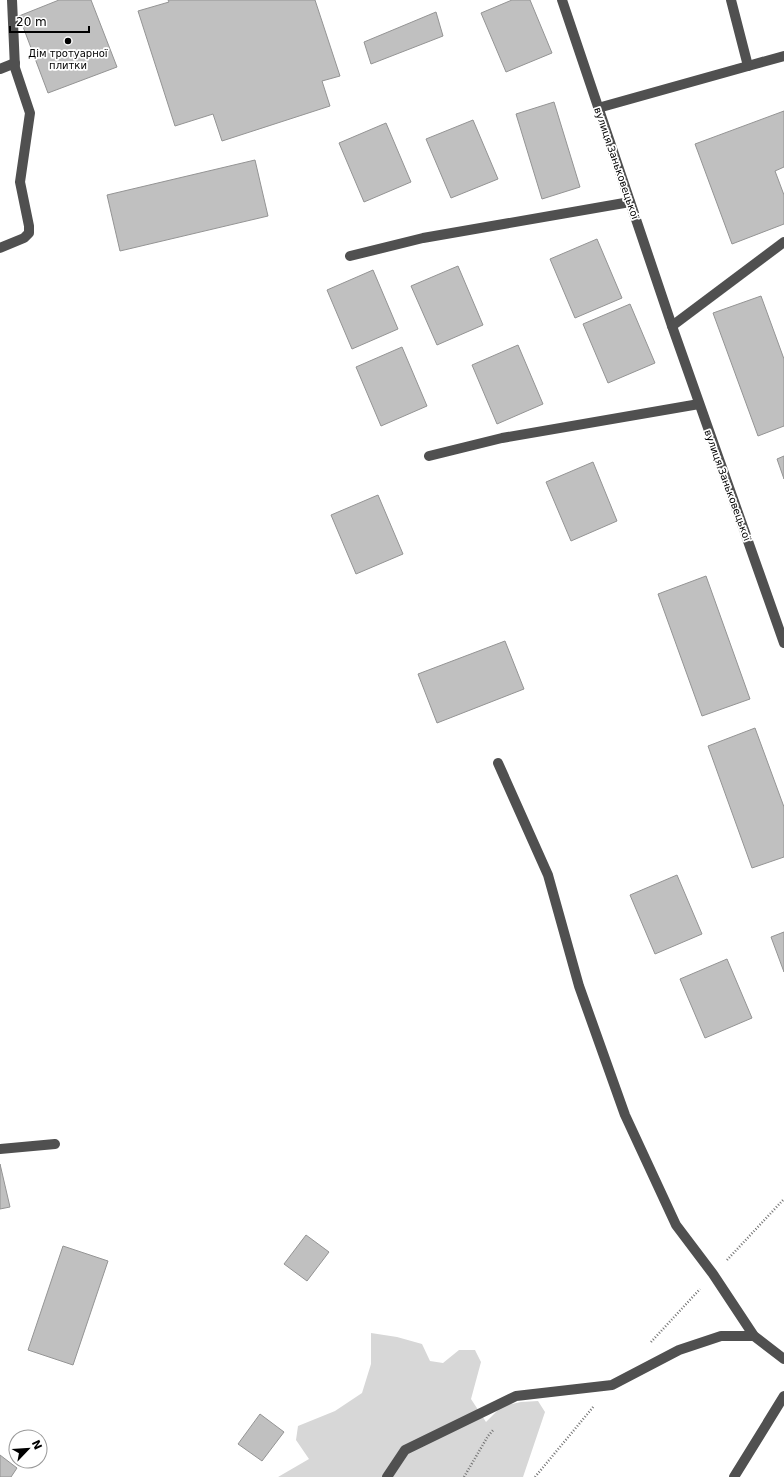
<svg xmlns="http://www.w3.org/2000/svg" width="784" height="1477" font-family="'DejaVu Sans',sans-serif">
  <style>
    .green { fill: #d7d7d7 }
    .building { fill: #c0c0c0; stroke: #949494 }
    .lines { fill: none; stroke-linecap: round; stroke-linejoin: round }
    .path { stroke: #727272; stroke-width: 2.5; stroke-dasharray: 1 2; stroke-linecap: butt }
    .minor { stroke: #505050; stroke-width: 10 }
    .poi-dot { fill: #000; stroke: #fff; stroke-width: 1.5 }
    .labels { text-anchor: middle; stroke-width: 3.5; stroke-linejoin: round; paint-order: stroke }
    .poi-label { font-size: 10px; fill: #000; stroke: #fff }
    .street-label { font-size: 10px; fill: #000; stroke: #fff }
  </style>
  <rect width="100%" height="100%" fill="#fff"/>
  <path class="green" d="M371 1333 397 1337 422 1344 430 1361 443 1363 459 1350H475L481 1362 471 1399 486 1422 502 1406 521 1402 538 1401 545 1412 523 1477H278L309 1459 296 1440 298 1426 335 1411 362 1393 371 1364Z"/>
  <g class="building">
    <path d="M59 0H91L117 67 48 93 19 16Z"/>
    <path d="M168 0H315L340 76 322 81 330 106 222 141 213 114 175 126 138 11 169 2Z"/>
    <path d="M512 0H530L552 53 506 72 481 13Z"/>
    <path d="M436 12 443 36 371 64 364 42Z"/>
    <path d="M554 102 580 187 542 199 516 114Z"/>
    <path d="M784 111V167L775 171 784 195V224L732 244 695 144Z"/>
    <path d="M473 120 498 179 451 198 426 139Z"/>
    <path d="M386 123 411 182 364 202 339 143Z"/>
    <path d="M255 160 268 216 120 251 107 195Z"/>
    <path d="M597 239 622 298 575 318 550 259Z"/>
    <path d="M458 266 483 325 437 345 411 286Z"/>
    <path d="M373 270 398 329 352 349 327 290Z"/>
    <path d="M761 296 784 359V426L758 436 713 313Z"/>
    <path d="M630 304 655 363 608 383 583 324Z"/>
    <path d="M518 345 543 404 497 424 472 365Z"/>
    <path d="M402 347 427 406 381 426 356 367Z"/>
    <path d="M784 456V479L777 459Z"/>
    <path d="M593 462 617 521 571 541 546 482Z"/>
    <path d="M378 495 403 554 356 574 331 515Z"/>
    <path d="M706 576 750 699 702 716 658 594Z"/>
    <path d="M505 641 524 689 437 723 418 674Z"/>
    <path d="M755 728 784 807V857L752 868 708 746Z"/>
    <path d="M677 875 702 934 655 954 630 895Z"/>
    <path d="M784 932V972L771 937Z"/>
    <path d="M727 959 752 1018 705 1038 680 979Z"/>
    <path d="M0 1164 10 1207 0 1209Z"/>
    <path d="M306 1235 329 1252 307 1281 284 1264Z"/>
    <path d="M63 1246 108 1261 73 1365 28 1350Z"/>
    <path d="M260 1414 284 1432 262 1461 238 1444Z"/>
    <path d="M0 1455 17 1468 11 1477H0Z"/>
  </g>
  <g class="lines">
    <g class="path">
      <path d="M727 1260 784 1199"/>
      <path d="M651 1342 700 1289"/>
      <path d="M464 1477 488 1436 494 1429"/>
      <path d="M535 1477 594 1406"/>
    </g>
    <g class="minor">
      <path d="M562 0 672 326 784 643"/>
      <path d="M748 66 784 56"/>
      <path d="M0 69 15 63"/>
      <path d="M598 108 748 66 731 0"/>
      <path d="M0 248 24 238 29 233V226L20 182 30 113 15 68 12 0"/>
      <path d="M350 256 423 238 630 202"/>
      <path d="M672 326 784 242"/>
      <path d="M429 456 502 438 699 404"/>
      <path d="M498 763 548 875 579 986 625 1115 676 1225 713 1274 754 1336 784 1359"/>
      <path d="M0 1149 55 1144"/>
      <path d="M387 1477 405 1450 516 1396 612 1385 679 1350 721 1336H754"/>
      <path d="M734 1477 784 1396"/>
    </g>
  </g>
  <circle class="poi-dot" cx="68" cy="41" r="4"/>
  <g class="labels">
    <g class="poi-label">
      <text x="68" y="57">Дім тротуарної<tspan x="68" dy="12">плитки</tspan></text>
    </g>
    <g class="street-label">
      <text transform="translate(617 163) rotate(71)" y="4">вулиця Заньковецької</text>
      <text transform="translate(728 485) rotate(70)" y="4">вулиця Заньковецької</text>
    </g>
  </g>
  <g transform="translate(28 1449) rotate(65)"><circle r="19" fill="#ffffff" stroke="#999999"/>
  <path d="M0-3L7 15L0 10L-7 15Z" fill="#000000"/>
  <text y="-6" font-size="11" font-weight="bold" text-anchor="middle" fill="#000000">N</text>
  </g>
  <path d="M10 26v6h79v-6" fill="none" stroke="#000000" stroke-width="2"/>
  <text x="16" y="26" font-size="12" fill="#000000" stroke="#ffffff" stroke-width="3" paint-order="stroke">20 m</text>
</svg>
